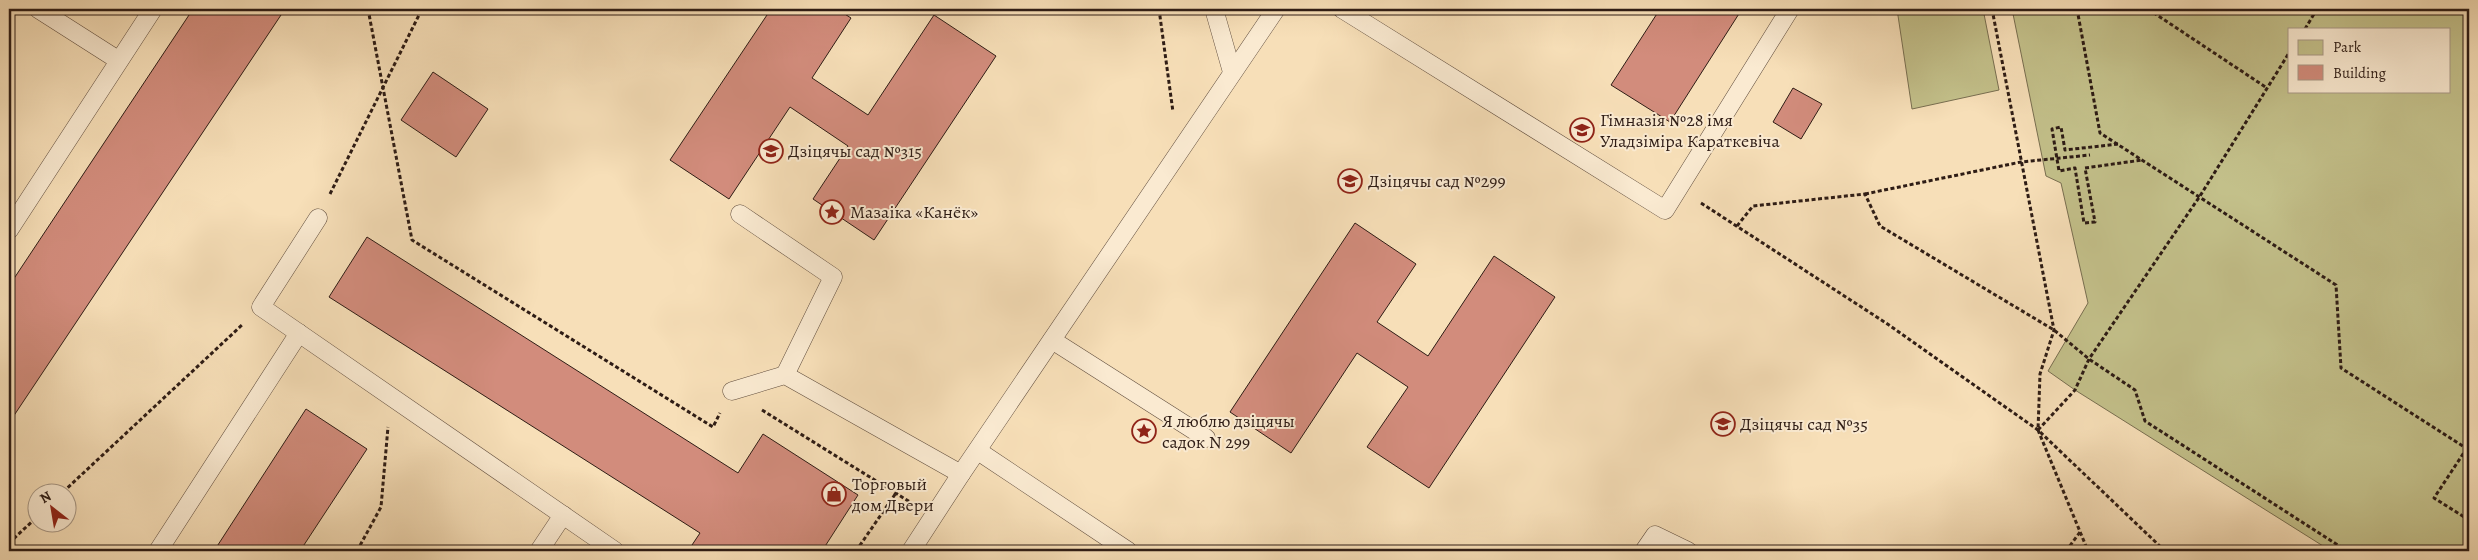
<svg xmlns="http://www.w3.org/2000/svg" width="2478" height="560" font-family="Alegreya,serif">
  <style>
    .green { fill: #c3c08a; stroke: #786e50; fill-rule: evenodd }
    .building { fill: #d28c7c; stroke: #2e1c15 }
    .lines { fill: none; stroke-linecap: round; stroke-linejoin: round }
    .service-casing { stroke: #604d3e; stroke-width: 19 }
    .path { stroke: #2e1c15; stroke-width: 3; stroke-dasharray: 4 2.5; stroke-linecap: butt }
    .service { stroke: #faead1; stroke-width: 18 }
    .labels { text-anchor: middle; stroke-width: 4; stroke-linejoin: round; paint-order: stroke }
    .poi-label { font-size: 18px; fill: #2e1c15; stroke: #faead1; text-anchor: start }
  </style>
  <rect width="100%" height="100%" fill="#f7dfb8"/>
  <filter id="stains"><feTurbulence type="fractalNoise" baseFrequency=".004" numOctaves="4"/><feColorMatrix values="0 0 0 0 .2 0 0 0 0 .09 0 0 0 0 .02 0 0 0 .5 -.17"/></filter>
  <radialGradient id="worn" r=".72"><stop offset=".6" stop-color="#630" stop-opacity="0"/><stop offset="1" stop-color="#630" stop-opacity=".3"/></radialGradient>
  <g class="green">
    <path d="M1897 9H1983L1999 90 1912 109Z"/>
    <path d="M2012 9H2469V551H2331L2075 390 2048 371 2088 303 2061 183 2046 176ZM2289 29H2449V91H2289Z"/>
  </g>
  <g class="building">
    <path d="M193 9H285L9 423V286Z"/>
    <path d="M771 9H837L851 18 812 78 868 115 934 15 996 56 874 240 813 199 848 146 790 107 729 199 670 160Z"/>
    <path d="M1660 9H1742L1670 122 1611 85Z"/>
    <path d="M433 72 488 109 456 157 401 120Z"/>
    <path d="M1793 88 1822 104 1801 139 1773 122Z"/>
    <path d="M1355 223 1416 264 1377 322 1428 356 1494 256 1555 297 1429 488 1367 447 1408 387 1357 353 1291 453 1230 412Z"/>
    <path d="M367 237 738 473 763 434 858 495 822 551H688L700 533 329 297Z"/>
    <path d="M306 409 367 449 300 551H214Z"/>
  </g>
  <g class="lines">
    <g class="service-casing">
      <g id="service">
        <path d="M38 9 118 60"/>
        <path d="M1214 9 1232 72"/>
        <path d="M1342 9 1665 210 1790 9"/>
        <path d="M740 214 833 277 785 375"/>
        <path d="M318 218 261 307 615 551"/>
        <path d="M9 230 153 9"/>
        <path d="M1052 340 1206 438"/>
        <path d="M732 391 785 375 961 474"/>
        <path d="M978 451 1128 551"/>
        <path d="M158 551 299 333"/>
        <path d="M539 551 563 515"/>
        <path d="M911 551 961 474 1276 9"/>
        <path d="M1644 551 1655 535 1688 551"/>
      </g>
    </g>
    <g class="path">
      <path d="M189 9 192 11"/>
      <path d="M368 9 412 240 713 427 720 413"/>
      <path d="M1159 9 1173 112"/>
      <path d="M1992 9 2054 330 2040 374 2038 430 2088 551"/>
      <path d="M2077 9 2100 133 2336 285 2341 368 2469 450"/>
      <path d="M2148 9 2267 88"/>
      <path d="M2305 29 2317 9"/>
      <path d="M2118 144 2065 150 2061 127 2052 129 2059 171 2075 168 2084 223 2095 222 2085 168 2142 160"/>
      <path d="M330 194 422 9"/>
      <path d="M1865 194 2021 162 2090 155"/>
      <path d="M1701 203 1886 323 2038 430 2165 551"/>
      <path d="M1737 226 1753 206 1865 194 1880 226 2054 330 2089 359 2135 390 2145 421 2347 551"/>
      <path d="M762 410 910 502"/>
      <path d="M2038 430 2075 390 2089 359 2200 196 2289 53"/>
      <path d="M2467 448 2434 498 2469 520"/>
      <path d="M63 492 242 325"/>
      <path d="M9 543 38 516"/>
      <path d="M357 551 381 507 388 427"/>
      <path d="M856 551 896 493"/>
      <path d="M2066 551 2080 532"/>
    </g>
    <use href="#service" class="service"/>
  </g>
  <defs>
    <g id="school-ring" transform="scale(1.25)"><circle r="9.5" fill="#faead1" stroke="#8f2418" stroke-width="1.5"/><path d="M0-5L7-2L0 1L-7-2ZM-4 1L0 2.5L4 1V4Q0 6-4 4Z" fill="#8f2418"/></g>
    <g id="sight-ring" transform="scale(1.25)"><circle r="9.5" fill="#faead1" stroke="#8f2418" stroke-width="1.5"/><path d="M0-6L1.8-2.2L6-1.7L2.9 1.2L3.7 5.4L0 3.3L-3.7 5.4L-2.9 1.2L-6-1.7L-1.8-2.2Z" fill="#8f2418"/></g>
    <g id="shop-ring" transform="scale(1.25)"><circle r="9.5" fill="#faead1" stroke="#8f2418" stroke-width="1.5"/><path d="M-5-2.5h2.3a2.7 3.5 0 0 1 5.4 0H5L5.5 6h-11ZM-1.5-2.5h3a1.5 2.3 0 0 0-3 0Z" fill="#8f2418"/></g>
  </defs>
  <g fill-rule="evenodd">
    <use href="#school-ring" x="1582" y="130"/>
    <use href="#school-ring" x="771" y="151"/>
    <use href="#school-ring" x="1350" y="181"/>
    <use href="#sight-ring" x="832" y="212"/>
    <use href="#school-ring" x="1723" y="424"/>
    <use href="#sight-ring" x="1144" y="431"/>
    <use href="#shop-ring" x="834" y="494"/>
  </g>
  <g class="labels">
    <g class="poi-label">
      <text x="1600" y="126">Гімназія №28 імя<tspan x="1600" dy="21">Уладзіміра Караткевіча</tspan></text>
      <text x="788" y="157">Дзіцячы сад №315</text>
      <text x="1368" y="187">Дзіцячы сад №299</text>
      <text x="850" y="218">Мазаіка «Канёк»</text>
      <text x="1162" y="427">Я люблю дзіцячы<tspan x="1162" dy="21">садок N 299</tspan></text>
      <text x="1740" y="430">Дзіцячы сад №35</text>
      <text x="852" y="490">Торговый<tspan x="852" dy="21">дом Двери</tspan></text>
    </g>
  </g>
  <rect width="2478" height="560" fill="none" stroke="#f7dfb8" stroke-width="30"/>
  <rect x="10" y="10" width="2458" height="540" fill="none" stroke="#2e1c15" stroke-width="2.5"/>
  <rect x="15" y="15" width="2448" height="530" fill="none" stroke="#2e1c15"/>
  <rect x="2288" y="28" width="162" height="65" fill="#faead1" stroke="#a89886"/>
  <rect x="2298" y="40" width="25" height="15" fill="#c3c08a" stroke="#a89886"/>
  <text x="2333" y="52" font-size="15" fill="#2e1c15">Park</text>
  <rect x="2298" y="65" width="25" height="15" fill="#d28c7c" stroke="#a89886"/>
  <text x="2333" y="78" font-size="15" fill="#2e1c15">Building</text>
  <g transform="translate(52 508) rotate(329)"><circle r="24" fill="#faead1" stroke="#a89886"/>
  <path d="M0-4L9 19L0 12L-9 19Z" fill="#8f2418"/>
  <text y="-8" font-size="14" font-weight="bold" text-anchor="middle" fill="#2e1c15">N</text>
  </g>
  <rect width="100%" height="100%" filter="url(#stains)"/>
  <rect width="100%" height="100%" fill="url(#worn)"/>
</svg>
